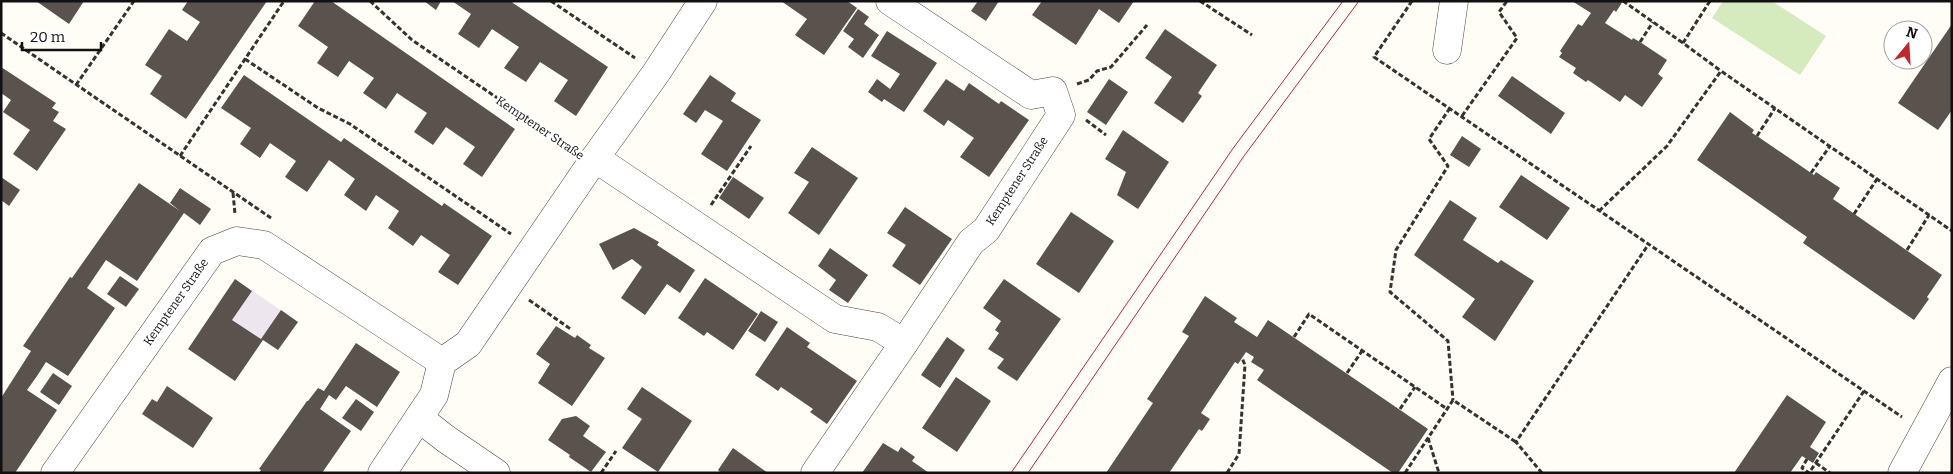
<svg xmlns="http://www.w3.org/2000/svg" width="1953" height="474" font-family="Bitter,serif">
  <style>
    .industrial { fill: #eee6ef }
    .green { fill: #d5ebbd }
    .building { fill: #5a524d }
    .lines { fill: none; stroke-linecap: round; stroke-linejoin: round }
    .minor-casing { stroke: #444; stroke-width: 29 }
    .path { stroke: #333; stroke-width: 3; stroke-dasharray: 5 2.5; stroke-linecap: butt }
    .minor { stroke: #fff; stroke-width: 28 }
    .tram { stroke: #c4262e; stroke-width: 1 }
    .labels { text-anchor: middle; stroke-width: 5; stroke-linejoin: round; paint-order: stroke }
    .street-label { font-size: 12px; fill: #111; stroke: #fff }
  </style>
  <rect width="100%" height="100%" fill="#fffdf5"/>
  <path class="industrial" d="M235 279 298 322 278 350 214 308Z"/>
  <path class="green" d="M1723 1H1772L1826 36 1800 75 1712 18Z"/>
  <g class="building">
    <path d="M36 1H84L69 24Z"/>
    <path d="M188 1H267L186 119 150 94 162 76 145 65 169 29 187 41 200 22 182 10Z"/>
    <path d="M315 1H331L515 129 482 177 463 164 475 147 446 127 433 145 414 132 427 113 397 93 386 109 363 93 374 78 349 61 338 77 317 63 328 47 298 26Z"/>
    <path d="M424 1H441L436 10Z"/>
    <path d="M452 1H510L608 67 576 116 554 101 568 80 540 62 526 82 504 68 519 47 492 29 479 48 458 34 471 14Z"/>
    <path d="M781 1H847L857 8 824 55 795 35 807 19Z"/>
    <path d="M978 1H999L986 21 971 11Z"/>
    <path d="M1042 1H1134L1119 23 1099 9 1076 45 1032 15Z"/>
    <path d="M1572 1H1623L1616 12 1614 10 1605 23 1632 40 1633 38 1640 42 1667 60 1658 74 1663 78 1642 107 1625 95 1620 102 1588 80 1586 82 1573 73 1576 68 1559 57 1562 53 1560 51 1578 24 1582 26 1591 13Z"/>
    <path d="M858 9 869 17 864 24 879 35 863 58 848 47 854 39 843 31Z"/>
    <path d="M1952 24V110L1938 130 1898 103Z"/>
    <path d="M1165 29 1217 65 1198 93 1202 96 1183 123 1154 103 1172 77 1145 58Z"/>
    <path d="M887 31 937 63 904 112 884 99 882 102 868 92 877 79 890 89 900 74 871 56Z"/>
    <path d="M1 67 56 103 52 108 59 112 53 121 66 129 37 171 13 154 30 130 3 112 11 100 1 93Z"/>
    <path d="M244 75 341 142 344 138 442 206 444 203 492 236 458 285 438 272 450 255 421 235 413 246 388 228 399 211 376 195 366 211 344 195 355 179 329 160 307 192 285 177 296 161 270 143 260 158 240 144 251 128 221 108Z"/>
    <path d="M710 75 736 93 731 101 761 120 727 171 701 154 723 121 705 110 696 123 683 114Z"/>
    <path d="M1512 76 1565 113 1551 134 1498 96Z"/>
    <path d="M946 79 964 91 969 83 999 104 1001 101 1029 120 989 177 960 157 974 138 948 120 944 126 923 111Z"/>
    <path d="M1109 79 1128 92 1106 125 1087 112Z"/>
    <path d="M1730 112 1754 130 1752 133 1757 136 1814 175 1816 172 1840 188 1833 199 1942 275 1927 297 1929 299 1914 320 1803 243 1807 237 1697 160Z"/>
    <path d="M1123 130 1169 162 1138 209 1117 195 1126 172 1105 159Z"/>
    <path d="M1462 136 1481 149 1469 167 1450 155Z"/>
    <path d="M812 147 858 178 819 235 788 213 809 182 794 173Z"/>
    <path d="M1521 175 1570 208 1547 240 1499 207Z"/>
    <path d="M1 177 20 190 9 206 1 200Z"/>
    <path d="M733 177 764 198 749 219 719 198Z"/>
    <path d="M139 183 180 211 170 203 180 188 211 209 200 225 184 213 137 281 106 260 87 288 115 308 68 376 46 362 37 376 27 390 57 410 15 473H1V398L31 351 23 346 70 277 72 278Z"/>
    <path d="M1450 200 1477 218 1463 240 1498 263 1501 260 1534 281 1495 341 1462 317 1475 299 1414 255Z"/>
    <path d="M905 207 952 239 920 285 892 266 906 245 887 233Z"/>
    <path d="M1071 212 1114 241 1079 293 1036 264Z"/>
    <path d="M634 228 659 242 657 245 695 270 680 293 667 284 645 315 621 298 642 267 632 259 613 270 599 244Z"/>
    <path d="M830 248 868 275 848 303 829 290 836 280 818 266Z"/>
    <path d="M120 276 139 289 126 307 107 294Z"/>
    <path d="M705 278 758 314 733 350 707 332 704 336 678 318Z"/>
    <path d="M235 279 252 291 232 320 261 339 281 310 298 322 278 350 263 340 235 381 188 349Z"/>
    <path d="M1004 279 1061 319 1017 381 997 368 1004 359 988 349 999 333 995 330 1001 321 983 308Z"/>
    <path d="M1205 296 1237 318 1234 322 1257 337 1268 320 1428 429 1398 473H1393L1257 380 1264 370 1251 362 1254 357 1246 352 1238 364 1235 362 1201 413 1210 419 1202 431 1199 429 1169 473H1106L1153 403 1147 399 1189 336 1182 332Z"/>
    <path d="M761 311 778 322 765 342 748 331Z"/>
    <path d="M556 326 575 338 577 335 591 345 589 348 605 358 572 406 538 383 550 364 536 354Z"/>
    <path d="M787 327 810 343 807 347 857 381 827 424 810 412 813 409 781 387 778 391 755 375Z"/>
    <path d="M947 337 965 350 940 388 921 375Z"/>
    <path d="M356 343 400 372 377 407 346 386 336 400 329 395 320 409 351 431 322 473H259L261 470 259 469 307 401H308L318 388 324 391Z"/>
    <path d="M53 373 72 386 59 405 40 392Z"/>
    <path d="M956 377 991 401 957 452 922 428Z"/>
    <path d="M167 386 213 418 193 448 142 414 152 399 157 402Z"/>
    <path d="M642 387 692 421 658 472 622 448 642 419 627 409Z"/>
    <path d="M1787 395 1826 422 1810 447 1819 453 1813 463 1802 456 1790 473H1734Z"/>
    <path d="M356 399 374 412 361 431 342 418Z"/>
    <path d="M576 416 590 426 583 436 606 452 591 472 569 457 570 455 548 440 562 419Z"/>
    <path d="M883 443 898 452 901 447 915 457 912 461 929 473H862Z"/>
    <path d="M733 448 768 473H721L718 470Z"/>
  </g>
  <g class="lines">
    <g class="minor-casing">
      <g id="minor">
        <path d="M1447 50 1454 1"/>
        <path d="M595 158 835 319 878 327 904 343"/>
        <path d="M419 418 446 439 496 473"/>
        <path d="M55 473 212 251 237 241 264 245 442 362"/>
        <path d="M382 473 434 395 442 362 468 344 595 158 656 73 703 1"/>
        <path d="M815 473 904 343 971 242 986 230 1061 115 1053 91 1031 95 890 1"/>
        <path d="M1902 473 1952 381"/>
      </g>
    </g>
    <g class="path">
      <path d="M370 1 412 40 571 148"/>
      <path d="M551 1 635 58"/>
      <path d="M1200 1 1252 35"/>
      <path d="M1412 1 1374 57 1902 417"/>
      <path d="M1623 1 1683 43"/>
      <path d="M1710 1 1683 43 1721 71"/>
      <path d="M1 33 271 218"/>
      <path d="M1640 42 1653 22"/>
      <path d="M245 59 318 108 350 124 511 234"/>
      <path d="M1077 84 1089 80 1097 71 1111 67 1147 25"/>
      <path d="M76 85 134 1"/>
      <path d="M1450 108 1429 139 1448 166 1396 250 1390 292 1448 341 1453 400"/>
      <path d="M1462 116 1517 38 1499 12 1507 1"/>
      <path d="M1086 120 1106 135"/>
      <path d="M1757 136 1775 108"/>
      <path d="M180 156 284 1"/>
      <path d="M1811 173 1830 146"/>
      <path d="M233 193 235 214"/>
      <path d="M711 205 751 146"/>
      <path d="M1599 211 1667 146 1721 71 1952 231"/>
      <path d="M1854 214 1877 179"/>
      <path d="M1907 250 1929 215"/>
      <path d="M529 300 572 330"/>
      <path d="M1294 337 1309 314 1447 409"/>
      <path d="M1347 373 1362 351"/>
      <path d="M1400 409 1415 387"/>
      <path d="M1428 438 1439 473"/>
      <path d="M1807 459 1802 468 1809 473 1864 391"/>
      <path d="M1816 463 1830 473"/>
      <path d="M601 473 616 451"/>
      <path d="M1227 473 1239 454 1245 365 1242 358"/>
      <path d="M1405 473 1453 400 1516 442"/>
      <path d="M1542 473 1516 442 1648 245"/>
    </g>
    <use href="#minor" class="minor"/>
    <g class="tram">
      <path d="M1011 473 1234 147 1343 1"/>
      <path d="M1028 473 1244 156 1359 1"/>
    </g>
  </g>
  <g class="labels">
    <g class="street-label">
      <text transform="translate(540 128) rotate(34)" y="4">Kemptener Straße</text>
      <text transform="translate(1017 181) rotate(-57)" y="4">Kemptener Straße</text>
      <text transform="translate(176 302) rotate(-55)" y="4">Kemptener Straße</text>
    </g>
  </g>
  <rect width="1953" height="474" fill="none" stroke="#111111" stroke-width="5"/>
  <g transform="translate(1908 45) rotate(18)"><circle r="24" fill="#ffffff" stroke="#a0a0a0"/>
  <path d="M0-4L9 19L0 12L-9 19Z" fill="#c4262e"/>
  <text y="-8" font-size="14" font-weight="bold" text-anchor="middle" fill="#111111">N</text>
  </g>
  <path d="M22 42v8h79v-8" fill="none" stroke="#111111" stroke-width="2.5"/>
  <text x="30" y="42" font-size="15" fill="#111111" stroke="#ffffff" stroke-width="4" paint-order="stroke">20 m</text>
</svg>
